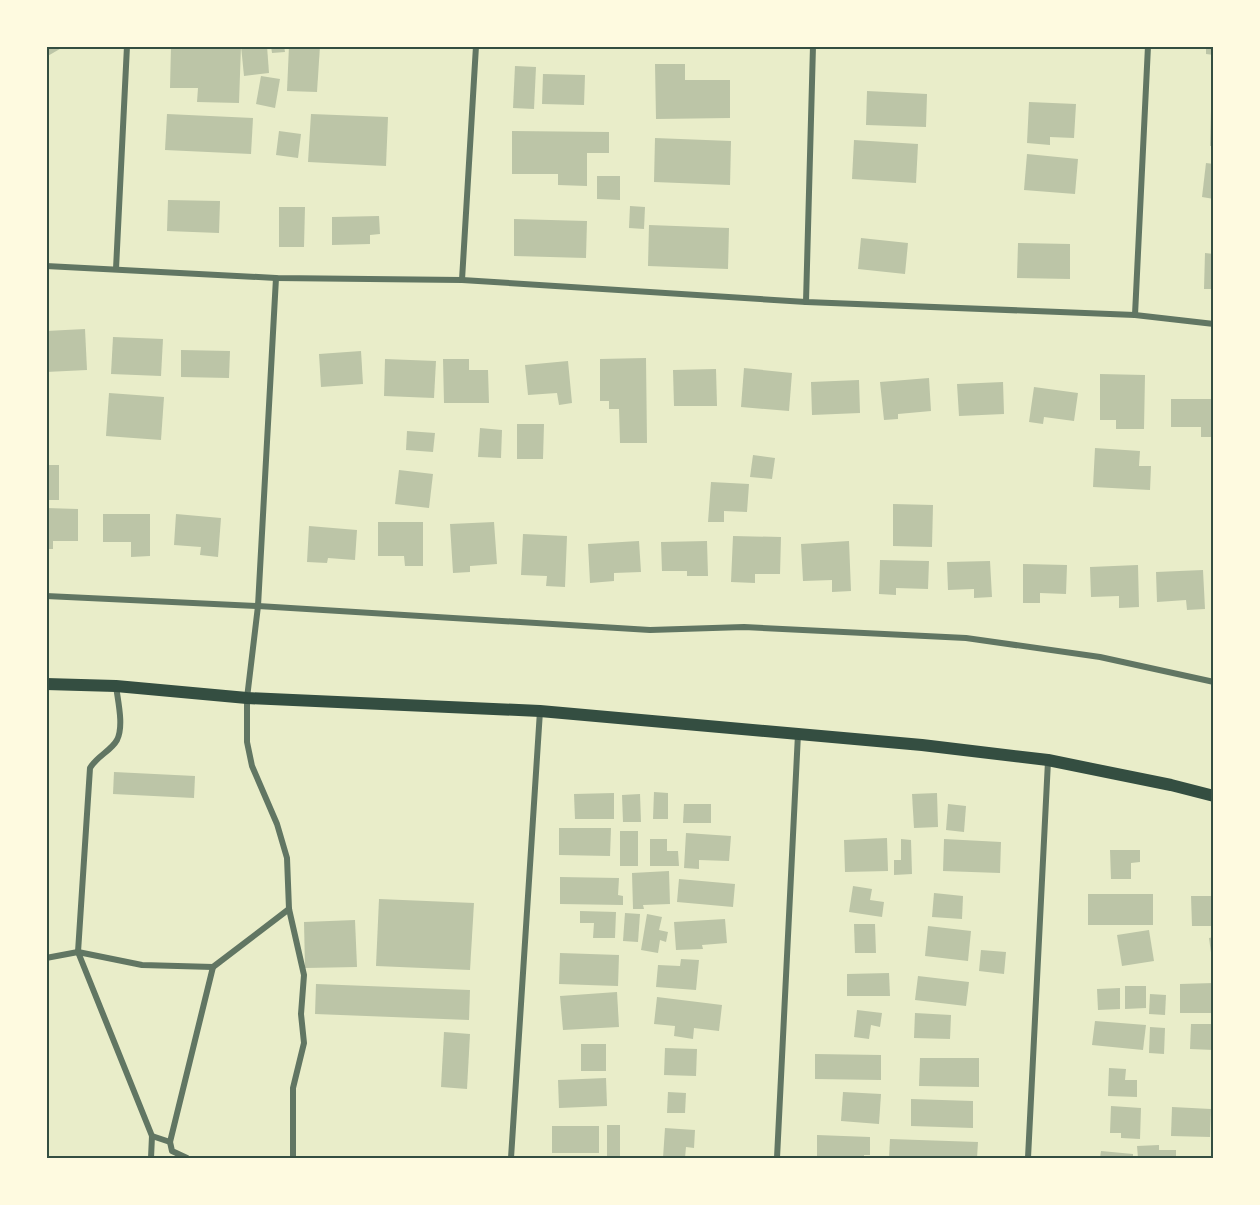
<svg xmlns="http://www.w3.org/2000/svg" width="1260" height="1205" font-family="Lato,sans-serif">
  <style>
    .building { fill: #bcc5a7 }
    .lines { fill: none; stroke-linecap: round; stroke-linejoin: round }
    .minor { stroke: #617663; stroke-width: 6 }
    .secondary { stroke: #344e41; stroke-width: 12 }
    .neatline { fill: none; stroke: #344e41; stroke-width: 2 }
  </style>
  <rect width="100%" height="100%" fill="#e9edc9"/>
  <g class="building">
    <path d="M46 46H65L46 57Z"/>
    <path d="M171 46H241L239 103 197 102 198 88H170Z"/>
    <path d="M241 46H267L269 73 244 76Z"/>
    <path d="M271 46H284L285 52 272 53Z"/>
    <path d="M289 46H320L317 92 287 91Z"/>
    <path d="M1206 46H1214V55L1206 54Z"/>
    <path d="M655 64H685V80H730V118L656 119Z"/>
    <path d="M515 66 536 67 534 109 513 108Z"/>
    <path d="M543 74 585 75 584 105 542 104Z"/>
    <path d="M261 76 280 79 275 108 256 104Z"/>
    <path d="M867 91 927 94 926 127 866 125Z"/>
    <path d="M1029 102 1076 104 1074 138 1050 137V145L1027 143Z"/>
    <path d="M1211 109H1214V146H1210Z"/>
    <path d="M167 114 253 118 251 154 165 150Z"/>
    <path d="M311 114 388 117 386 166 308 162Z"/>
    <path d="M279 131 301 134 298 158 276 155Z"/>
    <path d="M512 131 609 132V153H587V186L558 185V174H512Z"/>
    <path d="M655 138 731 141 730 185 654 182Z"/>
    <path d="M854 140 918 144 916 183 852 179Z"/>
    <path d="M1027 154 1078 159 1075 194 1024 190Z"/>
    <path d="M1206 163 1214 164V199L1202 197Z"/>
    <path d="M597 176H620V200L597 199Z"/>
    <path d="M168 200 220 201 219 233 167 231Z"/>
    <path d="M630 206 645 207 644 229 629 228Z"/>
    <path d="M279 207H305L304 247H279Z"/>
    <path d="M379 216 380 234 370 235V244L332 245V217Z"/>
    <path d="M514 219 587 221 586 258 514 256Z"/>
    <path d="M649 225 729 228 728 269 648 266Z"/>
    <path d="M861 238 908 243 905 274 858 269Z"/>
    <path d="M1018 243 1070 244V279L1017 278Z"/>
    <path d="M1205 253 1214 254V289H1204Z"/>
    <path d="M85 329 87 370 46 372V331Z"/>
    <path d="M113 337 163 339 161 376 111 374Z"/>
    <path d="M181 350 230 351 229 378 181 377Z"/>
    <path d="M361 351 363 384 321 387 319 354Z"/>
    <path d="M646 358 647 443H620L619 409H609V401H600V359Z"/>
    <path d="M385 359 436 361 434 398 384 396Z"/>
    <path d="M443 359H469V370H488L489 403H444Z"/>
    <path d="M568 361 572 403 559 405 557 393 528 395 525 365Z"/>
    <path d="M744 368 792 373 789 411 741 407Z"/>
    <path d="M716 369 717 406H674L673 370Z"/>
    <path d="M1100 374 1145 375 1144 429H1116V420H1100Z"/>
    <path d="M929 378 931 411 898 414V419L884 420 880 382Z"/>
    <path d="M859 380 860 413 812 415 811 382Z"/>
    <path d="M1003 382 1004 414 959 416 957 384Z"/>
    <path d="M1034 387 1078 393 1074 421 1044 417 1043 424 1029 422Z"/>
    <path d="M109 393 164 397 161 440 106 436Z"/>
    <path d="M1171 399H1214V437H1201V427H1171Z"/>
    <path d="M517 424H544L543 459H517Z"/>
    <path d="M480 428 502 430 501 458 478 457Z"/>
    <path d="M407 431 435 433 433 452 406 450Z"/>
    <path d="M1095 448 1140 451 1139 466H1151L1150 490 1093 487Z"/>
    <path d="M753 455 775 458 772 479 750 477Z"/>
    <rect x="46" y="465" width="13" height="35"/>
    <path d="M399 470 433 474 429 508 395 504Z"/>
    <path d="M711 482 749 484 747 512 724 511V522H708Z"/>
    <path d="M893 504 933 505 932 547 893 546Z"/>
    <path d="M46 508 78 509V541H53V549H46Z"/>
    <path d="M103 514H150V556L131 557V542H103Z"/>
    <path d="M176 514 221 518 218 557 200 555 201 547 174 545Z"/>
    <path d="M378 522H423V566H405L404 556H378Z"/>
    <path d="M494 522 497 564 470 566V572L453 573 450 524Z"/>
    <path d="M309 526 357 530 355 560 328 558 327 563 307 562Z"/>
    <path d="M523 534 567 536 565 587 546 586 547 576 521 575Z"/>
    <path d="M733 536 781 537 780 574H755V583L731 582Z"/>
    <path d="M639 541 641 572 614 573V581L590 583 588 544Z"/>
    <path d="M707 541 708 576H687V571H662L661 542Z"/>
    <path d="M849 541 851 591 832 592V580L803 581 801 544Z"/>
    <path d="M880 560 929 561 928 589 896 588V595L879 594Z"/>
    <path d="M990 561 992 597 974 598V589L948 590 947 562Z"/>
    <path d="M1023 564 1067 565 1066 594 1040 593V603H1023Z"/>
    <path d="M1138 565 1139 607 1119 608V596L1091 597 1090 567Z"/>
    <path d="M1203 570 1205 609 1187 610 1186 600 1157 602 1156 572Z"/>
    <path d="M114 772 195 776 194 798 113 794Z"/>
    <path d="M654 792 668 793V819H653Z"/>
    <path d="M614 793V819H575L574 794Z"/>
    <path d="M937 793 938 827 914 828 912 794Z"/>
    <path d="M640 794 641 822H623L622 795Z"/>
    <path d="M684 804H711V823H683Z"/>
    <path d="M948 804 966 806 964 832 946 830Z"/>
    <path d="M559 828H611L610 856 559 855Z"/>
    <rect x="620" y="831" width="18" height="35"/>
    <path d="M686 833 731 836 729 861 699 860V869L684 868Z"/>
    <path d="M887 838 888 871 845 872 844 840Z"/>
    <path d="M650 839H667V851H678L679 866H650Z"/>
    <path d="M901 839 911 840 912 874 894 875V860H901Z"/>
    <path d="M944 839 1001 842 1000 873 943 871Z"/>
    <path d="M1110 850H1140V862L1131 863V879H1111Z"/>
    <path d="M669 871 670 904 643 905 644 909H633L632 873Z"/>
    <path d="M560 877 619 878 618 895 623 896V905L560 904Z"/>
    <path d="M679 879 735 884 733 907 677 902Z"/>
    <path d="M853 886 872 889 870 900 884 902 882 917 849 912Z"/>
    <path d="M934 893 963 896 962 919 932 917Z"/>
    <rect x="1088" y="894" width="65" height="31"/>
    <path d="M1191 896H1214V926H1192Z"/>
    <path d="M379 899 474 903 470 970 376 966Z"/>
    <path d="M580 911 616 912 615 938H593L594 923H580Z"/>
    <path d="M625 913 640 914 638 942 623 941Z"/>
    <path d="M647 914 662 917 659 930 668 932 666 942 660 940 658 953 641 950Z"/>
    <path d="M725 919 727 943 702 945 703 949 676 950 674 922Z"/>
    <path d="M355 920 357 967 305 968 304 922Z"/>
    <path d="M854 924H875L876 953H855Z"/>
    <path d="M928 926 971 931 968 961 925 956Z"/>
    <path d="M1149 930 1154 961 1122 966 1117 935Z"/>
    <path d="M1214 937V960H1212L1209 938Z"/>
    <path d="M981 950 1006 952 1004 974 979 971Z"/>
    <path d="M560 953 619 955 618 986 559 984Z"/>
    <path d="M681 959 699 960 696 990 656 987 658 965 680 966Z"/>
    <path d="M889 973 890 996H847V974Z"/>
    <path d="M918 976 969 982 966 1006 915 1000Z"/>
    <path d="M1214 983V1013H1180V984Z"/>
    <path d="M316 984 470 990 469 1020 315 1014Z"/>
    <path d="M1125 986H1146V1008L1125 1009Z"/>
    <path d="M1120 988V1009L1098 1010 1097 989Z"/>
    <path d="M617 992 619 1027 563 1030 560 996Z"/>
    <path d="M1150 994 1166 995 1165 1015 1149 1014Z"/>
    <path d="M657 997 722 1005 719 1031 694 1028 693 1039 674 1036 675 1026 654 1024Z"/>
    <path d="M857 1010 882 1013 880 1027 871 1025 869 1039 854 1037Z"/>
    <path d="M915 1013 951 1015 950 1039 914 1038Z"/>
    <path d="M1095 1021 1146 1025 1143 1050 1092 1045Z"/>
    <path d="M1191 1024H1214V1050L1190 1049Z"/>
    <path d="M1150 1027 1165 1028 1164 1054 1149 1053Z"/>
    <path d="M444 1032 470 1034 467 1089 441 1087Z"/>
    <rect x="581" y="1044" width="25" height="27"/>
    <path d="M665 1048 697 1049 696 1076 664 1075Z"/>
    <path d="M815 1054 881 1055V1080L815 1079Z"/>
    <path d="M920 1058H979V1087L919 1086Z"/>
    <path d="M1109 1068 1126 1069 1125 1080H1137V1097L1108 1096Z"/>
    <path d="M606 1078 607 1106 559 1108 558 1080Z"/>
    <path d="M668 1092 686 1093 685 1113H667Z"/>
    <path d="M843 1092 881 1094 879 1124 841 1121Z"/>
    <path d="M911 1099 973 1101V1128L911 1126Z"/>
    <path d="M1111 1106 1141 1108 1140 1139 1121 1138V1133H1110Z"/>
    <path d="M1172 1107 1211 1109 1210 1137 1171 1136Z"/>
    <rect x="607" y="1125" width="13" height="33"/>
    <rect x="552" y="1126" width="47" height="27"/>
    <path d="M665 1128 695 1130 694 1148 686 1147 685 1158H663Z"/>
    <path d="M817 1135 870 1137V1155H864V1158H817Z"/>
    <path d="M890 1139 978 1142 977 1158H889Z"/>
    <path d="M1159 1145V1150H1176V1158H1138L1137 1146Z"/>
    <path d="M1101 1151 1133 1154V1158H1100Z"/>
  </g>
  <g class="lines">
    <g class="minor">
      <path d="M46 266 276 278 462 280 806 302 1135 315 1214 324"/>
      <path d="M116 269 127 46"/>
      <path d="M276 278 258 606 247 698V742L252 766 277 824 287 858 289 909 304 975 301 1014 304 1043 293 1088V1158"/>
      <path d="M462 280 476 46"/>
      <path d="M806 302 813 46"/>
      <path d="M1135 315 1148 46"/>
      <path d="M46 596 258 606 650 630 744 627 966 638 1100 657 1214 682"/>
      <path d="M116 686C118 702 124 726 117 740 111 751 97 756 90 768L78 952 152 1136 151 1158"/>
      <path d="M46 958 78 952 142 965 213 967 289 909"/>
      <path d="M152 1136 170 1142"/>
      <path d="M187 1158 172 1151 170 1142 213 967"/>
      <path d="M511 1158 540 711"/>
      <path d="M777 1158 798 734"/>
      <path d="M1028 1158 1048 761"/>
    </g>
    <path class="secondary" d="M46 684 116 686 247 698 540 711 922 745 1048 760 1171 785 1214 796"/>
  </g>
  <rect width="1260" height="1205" fill="none" stroke="#fefae0" stroke-width="96"/>
  <rect x="48" y="48" width="1164" height="1109" class="neatline"/>
</svg>
